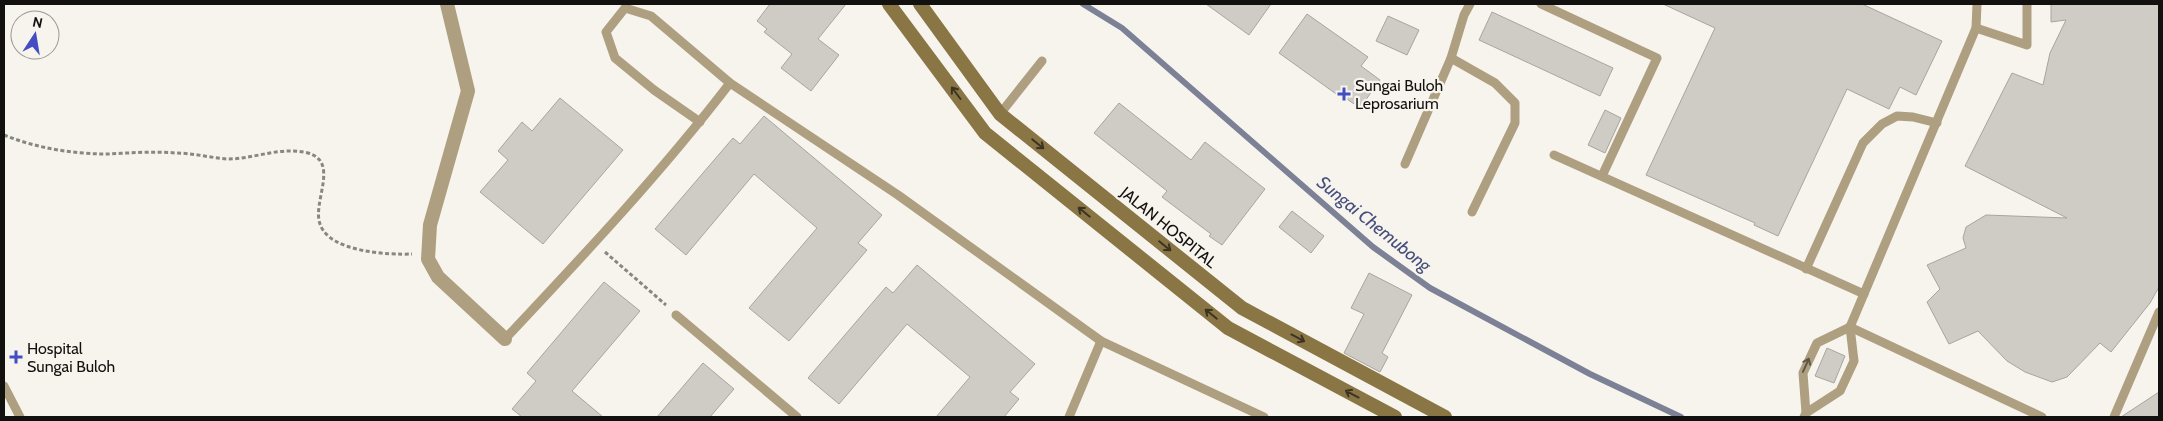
<svg xmlns="http://www.w3.org/2000/svg" width="2163" height="421" font-family="Cabin,sans-serif">
  <style>
    .lines { fill: none; stroke-linecap: round; stroke-linejoin: round }
    .stream { stroke: #7c8196; stroke-width: 6 }
    .building { fill: #cfccc6; stroke: #a8a5a0 }
    .path { stroke: #888682; stroke-width: 3; stroke-dasharray: 4 2.5; stroke-linecap: butt }
    .service { stroke: #ad9f7f; stroke-width: 9 }
    .minor { stroke: #ad9f7f; stroke-width: 14 }
    .secondary { stroke: #8a7545; stroke-width: 14 }
    .oneway { stroke: #3c3422 }
    .oneway2 { stroke: #605847 }
    .poi-dot { fill: #454dc2; stroke: #f7f4ee; stroke-width: 2 }
    .labels { text-anchor: middle; stroke-width: 4.5; stroke-linejoin: round; paint-order: stroke }
    .poi-label { font-size: 16px; fill: #12110f; stroke: #f7f4ee; text-anchor: start }
    .street-label { font-size: 16px; fill: #12110f; stroke: #f7f4ee }
    .water-label { font-size: 18px; font-style: italic; fill: #474f7c; stroke: #f7f4ee }
  </style>
  <rect width="100%" height="100%" fill="#f7f4ee"/>
  <g class="lines">
    <path class="stream" d="M1083 4 1122 28 1373 247 1430 288 1590 374 1681 417"/>
  </g>
  <g class="building">
    <path d="M770 4H846L818 39 839 55 811 91 781 68 792 54 764 32 767 29 757 21Z"/>
    <path d="M1206 4H1271L1249 35Z"/>
    <path d="M1663 4H1862L1942 41 1916 95 1900 87 1889 109 1847 89 1778 236 1754 225 1755 223 1646 175 1715 28Z"/>
    <path d="M2051 4H2159V287L2150 303 2111 352 2100 343 2067 377 2052 382 2025 372 2007 361 1978 331 1949 344 1927 302 1940 289 1927 265 1966 248 1963 238 1966 227 1986 215 2067 218 1965 166 2012 73 2043 85 2050 53 2066 20 2051 22Z"/>
    <path d="M1492 12 1613 68 1600 96 1479 40Z"/>
    <path d="M1307 14 1368 57 1361 66 1380 80 1360 108 1341 95 1339 96 1279 53Z"/>
    <path d="M1388 16 1419 30 1407 55 1376 41Z"/>
    <path d="M560 98 623 150 543 244 480 192 508 160 498 151 522 122 532 131Z"/>
    <path d="M1119 103 1191 160 1205 142 1265 189 1222 245 1209 236 1211 234 1162 197 1167 191 1094 133Z"/>
    <path d="M1605 110 1621 118 1605 153 1588 145Z"/>
    <path d="M764 116 882 215 858 243 867 250 789 341 749 308 817 228 754 174 686 255 655 229 733 138 740 144Z"/>
    <path d="M1292 211 1324 236 1311 253 1279 227Z"/>
    <path d="M917 265 1035 364 1010 392 1019 399 1004 417H936L970 377 907 324 839 404 808 378 886 287 893 293Z"/>
    <path d="M1369 273 1412 295 1382 353 1388 357 1380 372 1344 353 1364 314 1351 308Z"/>
    <path d="M604 282 640 311 572 391 603 417H522L512 409 536 381 527 373Z"/>
    <path d="M1827 348 1845 356 1834 383 1815 376Z"/>
    <path d="M703 363 734 389 710 417H657Z"/>
    <path d="M2159 392V417H2121Z"/>
  </g>
  <g class="lines">
    <g class="path">
      <path d="M4 135C36 148 73 154 107 154 130 153 153 151 176 153 193 153 211 158 228 159 254 159 281 146 308 153 340 162 312 202 320 224 329 252 388 255 412 254"/>
      <path d="M605 252 666 305"/>
    </g>
    <g class="service">
      <path d="M1541 4 1657 58 1602 176"/>
      <path d="M1976 28 2027 45V4"/>
      <path d="M1451 58 1495 83 1515 103V123L1472 212"/>
      <path d="M1000 114 1042 61"/>
      <path d="M700 122 654 90 615 58 606 32 625 8 651 16 730 83 898 195 1101 341 1264 417"/>
      <path d="M1554 155 1864 294"/>
      <path d="M1405 164 1451 58 1464 15 1470 4"/>
      <path d="M1806 269 1863 143 1882 124 1897 116 1913 117 1937 123"/>
      <path d="M676 315 797 417"/>
      <path d="M1850 327 2042 417"/>
      <path d="M505 339C583 256 661 173 730 83"/>
      <path d="M4 386 20 417"/>
      <path d="M1806 413 1840 391 1854 361 1850 327 1976 28 1977 4"/>
      <path d="M1069 417 1101 341"/>
      <path d="M1804 417 1806 413 1803 373 1817 343 1850 327"/>
      <path d="M2114 417 2159 312"/>
    </g>
    <path class="minor" d="M447 4 468 91 430 225 428 259 438 277 505 339"/>
    <g class="secondary">
      <path d="M889 4 985 133 1228 328 1395 417"/>
      <path d="M920 4 1000 114 1242 308 1445 417"/>
    </g>
  </g>
  <defs><path id="oneway-shaft" d="M-6 0H5M1.5-3L5.5 0L1.5 3" fill="none" stroke-width="1.6" stroke-linecap="round" stroke-linejoin="round" transform="scale(1.25)"/></defs>
  <g class="oneway">
    <use href="#oneway-shaft" transform="translate(956 93) rotate(-127)"/>
    <use href="#oneway-shaft" transform="translate(1038 144) rotate(39)"/>
    <use href="#oneway-shaft" transform="translate(1084 212) rotate(-141)"/>
    <use href="#oneway-shaft" transform="translate(1165 246) rotate(39)"/>
    <use href="#oneway-shaft" transform="translate(1211 314) rotate(-141)"/>
    <use href="#oneway-shaft" transform="translate(1298 338) rotate(28)"/>
    <use href="#oneway-shaft" transform="translate(1352 394) rotate(-152)"/>
  </g>
  <use class="oneway2" href="#oneway-shaft" transform="translate(1806 365) rotate(-66)"/>
  <g class="poi-dot">
    <path d="M1341.5 86.5h5v5h5v5h-5v5h-5v-5h-5v-5h5z"/>
    <path d="M13.5 349.5h5v5h5v5h-5v5h-5v-5h-5v-5h5z"/>
  </g>
  <g class="labels">
    <g class="poi-label">
      <text x="1355" y="91">Sungai Buloh<tspan x="1355" dy="18">Leprosarium</tspan></text>
      <text x="27" y="354">Hospital<tspan x="27" dy="18">Sungai Buloh</tspan></text>
    </g>
    <g class="street-label">
      <text transform="translate(1169 227) rotate(39)" y="6">JALAN HOSPITAL</text>
    </g>
    <g class="water-label">
      <text transform="translate(1374 224) rotate(39)" y="6">Sungai Chemubong</text>
    </g>
  </g>
  <rect width="2163" height="421" fill="none" stroke="#12110f" stroke-width="10"/>
  <g transform="translate(35 35) rotate(12)"><circle r="24" fill="#f7f4ee" stroke="#9b9995"/>
  <path d="M0-4L9 19L0 12L-9 19Z" fill="#454dc2"/>
  <text y="-8" font-size="14" font-weight="bold" text-anchor="middle" fill="#12110f">N</text>
  </g>
</svg>
